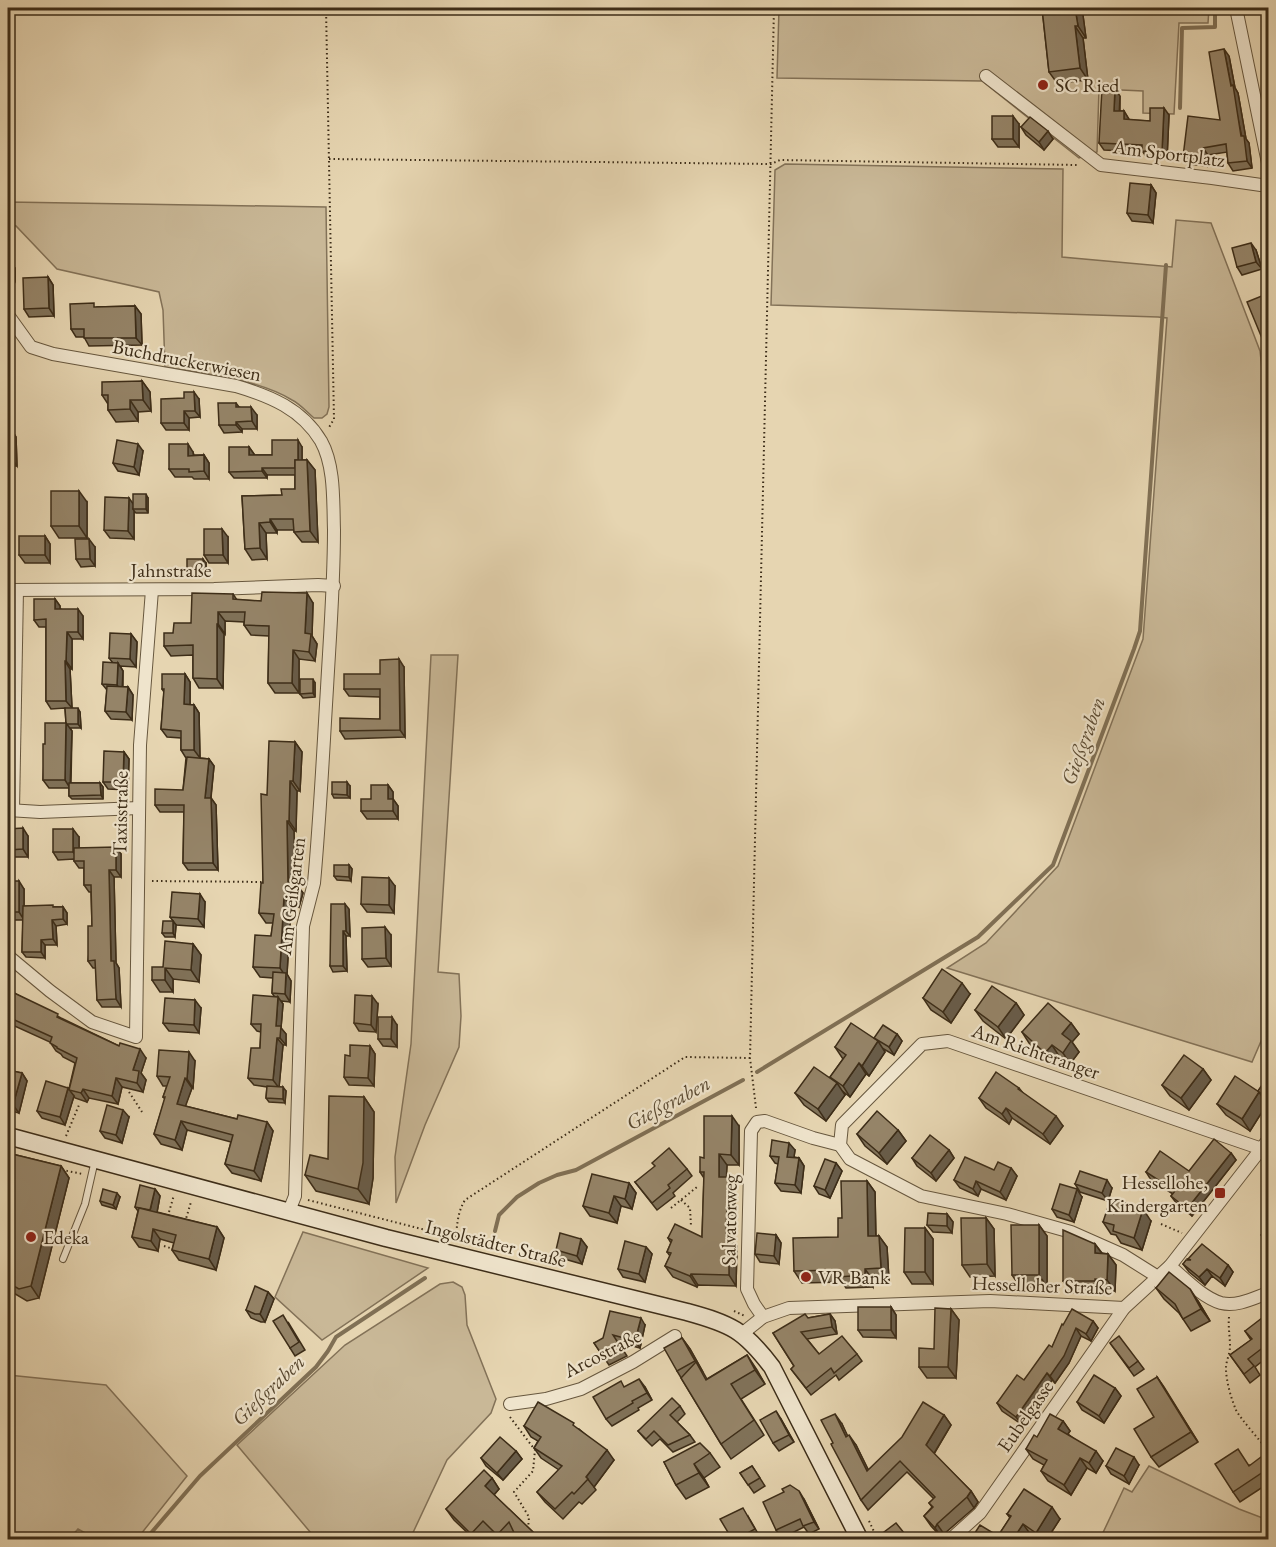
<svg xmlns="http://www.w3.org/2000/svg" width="1276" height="1547" font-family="'EB Garamond',serif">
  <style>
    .green { fill: #c9b897; stroke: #837258; stroke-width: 1.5 }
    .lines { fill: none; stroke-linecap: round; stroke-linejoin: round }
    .stream { stroke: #807055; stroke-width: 4 }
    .service-casing { stroke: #67573e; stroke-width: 8 }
    .minor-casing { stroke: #67573e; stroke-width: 14 }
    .secondary-casing { stroke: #3d2d18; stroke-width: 19 }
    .path { stroke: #3d2d18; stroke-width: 2; stroke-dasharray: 1.5 3; stroke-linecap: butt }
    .service { stroke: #efe4cc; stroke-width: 6 }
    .minor { stroke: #efe4cc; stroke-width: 12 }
    .secondary { stroke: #efe4cc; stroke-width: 16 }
    .wall { fill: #807259; stroke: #3d2d18; stroke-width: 1.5 }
    .shaded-wall { fill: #685c49; stroke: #3d2d18; stroke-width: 1.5 }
    .building { fill: #958468; stroke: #3d2d18; stroke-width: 1.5 }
    .poi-dot { fill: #8f2418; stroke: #efe4cc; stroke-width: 2 }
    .labels { text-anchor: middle; stroke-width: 4.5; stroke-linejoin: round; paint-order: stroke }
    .poi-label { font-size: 20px; fill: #3d2d18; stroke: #efe4cc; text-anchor: start }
    .street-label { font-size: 20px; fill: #3d2d18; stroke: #efe4cc }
    .water-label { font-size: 21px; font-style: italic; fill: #594931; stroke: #efe4cc }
  </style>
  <rect width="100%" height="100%" fill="#e6d5b1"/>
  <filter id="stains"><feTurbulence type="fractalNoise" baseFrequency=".00333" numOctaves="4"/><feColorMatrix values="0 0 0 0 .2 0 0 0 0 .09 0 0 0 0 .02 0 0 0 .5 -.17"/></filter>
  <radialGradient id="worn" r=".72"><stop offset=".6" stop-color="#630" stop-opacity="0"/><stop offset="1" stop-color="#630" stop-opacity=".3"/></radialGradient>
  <g class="green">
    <path d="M779 8H1209L1208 23H1179L1174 114 1143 113V91L1099 89 1097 152 1079 158 982 81 777 78Z"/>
    <path d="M785 164 1063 169 1062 257 1172 267 1176 220 1211 223 1260 351 1268 424V1025L1252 1062 947 968 986 943 1058 866 1143 639 1167 318 1158 317 771 305 775 170Z"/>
    <path d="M8 202 326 207 329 407 327 414 322 418H314C307 412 300 404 292 400 258 379 205 374 165 367L163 310 159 292 57 269 16 226 8 223Z"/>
    <path d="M431 655H458L438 972 459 974 461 1016 459 1047 425 1125 396 1203 395 1157 411 1044Z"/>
    <path d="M303 1232 428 1268 322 1340 275 1297Z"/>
    <path d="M453 1282 462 1287 465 1295 467 1325 496 1399 491 1413 447 1460 410 1539H316L237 1445 345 1345 440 1284Z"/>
    <path d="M8 1375 106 1385 187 1476 137 1539H96L78 1529 69 1539H8Z"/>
    <path d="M1149 1466 1239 1509 1268 1520V1539H1100L1124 1488 1132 1492Z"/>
  </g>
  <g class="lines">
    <g class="stream">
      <path d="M1180 108 1182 28 1215 27V8"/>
      <path d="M757 1072 978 937 1053 865 1134 649 1140 631 1166 265"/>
      <path d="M495 1231 499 1215 517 1197 539 1183 557 1175 576 1170 743 1080"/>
      <path d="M145 1540 200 1476 316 1367 328 1351 336 1337 425 1278"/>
    </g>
    <g class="service-casing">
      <path id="service" d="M63 1259 85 1204 95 1160"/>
    </g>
    <g class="minor-casing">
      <g id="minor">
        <path d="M1236 8 1268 163"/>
        <path d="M986 76 1101 165 1212 178 1268 186"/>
        <path d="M8 315 31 347 53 354 236 386C270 396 302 409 321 441 335 466 333 502 334 530 334 583 330 635 327 688 323 753 320 818 314 883L303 926 295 1196 289 1211"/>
        <path d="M8 590 214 589 318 585 334 586"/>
        <path d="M8 810 40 812 139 808"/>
        <path d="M13 810 17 590"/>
        <path d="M8 956 50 991 92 1022 136 1037 140 745 152 590"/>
        <path d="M1170 1266C1184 1278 1203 1298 1221 1303 1237 1307 1254 1298 1268 1293"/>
        <path d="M1158 1277 1123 1255 1071 1232 1007 1214 921 1196 850 1159 840 1145 842 1125 922 1044 948 1041 1262 1149"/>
        <path d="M763 1317 754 1304 747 1289 751 1131 757 1122 765 1121 813 1138 840 1145"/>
        <path d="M743 1333 763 1317 789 1308 990 1301 1124 1308"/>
        <path d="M510 1404 546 1399 581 1389 633 1362 675 1336"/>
        <path d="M950 1540 980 1513 1124 1308 1170 1266 1268 1140"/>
      </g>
    </g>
    <g class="secondary-casing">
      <path id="secondary" d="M8 1136 386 1238 687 1312C731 1324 744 1330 772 1367L860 1540"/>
    </g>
    <g class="path">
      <path d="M326 8 334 419 328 429"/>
      <path d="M329 159 771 164 780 160 1077 165"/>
      <path d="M152 881 263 882"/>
      <path d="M129 1092 142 1112"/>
      <path d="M756 1108 750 1058 774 8"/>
      <path d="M66 1136 79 1105"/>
      <path d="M62 1170 83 1174"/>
      <path d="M308 1200 512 1252"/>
      <path d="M681 1200 690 1208 691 1226"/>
      <path d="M671 1208 697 1187"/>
      <path d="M169 1212 174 1195"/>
      <path d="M185 1222 191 1202"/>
      <path d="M1161 1224 1182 1233"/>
      <path d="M456 1237C457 1224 458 1211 465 1200L685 1057 750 1058"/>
      <path d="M164 1246 173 1249"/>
      <path d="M734 1311 745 1316"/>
      <path d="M1229 1317C1228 1327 1230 1336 1230 1346 1230 1354 1226 1361 1226 1368 1226 1381 1231 1398 1236 1410 1242 1421 1260 1440 1268 1451"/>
      <path d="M510 1417 535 1450 533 1471 514 1492 529 1517 528 1529"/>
      <path d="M869 1521 878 1540"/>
    </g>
    <use href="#service" class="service"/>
    <use href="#minor" class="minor"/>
    <use href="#secondary" class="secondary"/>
  </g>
  <g class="wall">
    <path d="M1042 8H1082L1086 38H1083L1088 80 1057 83 1049 72Z"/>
    <path d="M1229 56 1235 88 1238 93 1246 139 1249 143 1252 168 1233 171 1228 163 1227 152 1208 155 1207 166 1188 164 1183 157 1220 120Z"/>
    <path d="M1120 96V111H1124L1129 120 1150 121 1169 115 1167 159 1147 158 1143 152 1104 150 1099 143Z"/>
    <path d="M1019 124V147H998L992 139Z"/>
    <path d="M1021 127 1053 139 1044 150 1026 135Z"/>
    <path d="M1151 185 1156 193 1153 223 1132 221 1127 213Z"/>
    <path d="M1256 250 1262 269 1242 275 1237 267Z"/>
    <path d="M8 261 15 268V281H8Z"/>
    <path d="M48 277 53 285 54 316 29 317 24 309Z"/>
    <path d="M1269 293V349L1264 343Z"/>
    <path d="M135 306 141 314 142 345 89 346 84 337H76L71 329 97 307Z"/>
    <path d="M142 381 150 392 151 411 138 412V421L116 422 108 410V404L102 395Z"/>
    <path d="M199 399 200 417 189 418V430H166L161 423Z"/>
    <path d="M236 403 239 407 257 415V429H242V432L224 433 219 425Z"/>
    <path d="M8 429H11L16 437 17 466H8Z"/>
    <path d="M249 447 254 454V455H272L302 447V460H307L315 470 318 542H302L294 532V530H277V533H266L267 559 252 560 245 549 242 496 282 495 295 489V475H267V478H234L229 472Z"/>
    <path d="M143 451 139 475 118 471 113 463Z"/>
    <path d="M193 452 194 455H204L209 463V479H194L192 477H175L169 469Z"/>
    <path d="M148 498V513H136L134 511V539L110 538 104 530 133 503Z"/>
    <path d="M87 502V538H59L51 526Z"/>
    <path d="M45 536 50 544V563H25L19 555Z"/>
    <path d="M228 537V563H209L204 555Z"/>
    <path d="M95 547V566L81 567 76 559Z"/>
    <path d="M206 563V575H190L187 571Z"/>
    <path d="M233 594 237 600 313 603 312 636 317 644 315 661 299 659V693H275L268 683 269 636 251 635 244 625V622L225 621V634H224L223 688H199L193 678V655L171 656 164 646 173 633 191 623Z"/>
    <path d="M55 599 60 606V609L83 616V639H72V669H70L72 708 80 712 81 728H70L72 731 71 783H100L103 787V799H72L69 796V788H49L43 780 45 744 66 723 65 708 51 709 46 701V627H39L34 620Z"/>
    <path d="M131 634 137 642 136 667 120 666 123 671V687H128L133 695 132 720 111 719 105 711 107 690 102 684 113 663 109 658Z"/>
    <path d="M404 667 405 737 345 739 340 731 380 719V697L349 696 344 689Z"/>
    <path d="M185 674 190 682V705H194L199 713 200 758 209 759 214 766 211 798 216 805 218 870H188L183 863 184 812H160L155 805 183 790 186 758 181 750V738L167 737 161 729 164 692 162 689Z"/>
    <path d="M315 683V697L303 698 300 694Z"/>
    <path d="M295 742 302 752 300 791H297L296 831H294L295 883 303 893 299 907H291L287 974 291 981 290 1002 281 1001 283 1004 281 1028 286 1034V1045H283L279 1087 286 1091 285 1103 269 1102 266 1098 267 1087 254 1085 248 1078 260 1048 261 1032 257 1031 251 1024 274 996 272 993 273 978 260 977 253 967 271 936 273 923H266L259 913 263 883 267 795Z"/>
    <path d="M124 752 129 759 128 790 108 789 103 782Z"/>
    <path d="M388 785 393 792V799L398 806V819H367L361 811 371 799Z"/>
    <path d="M350 786V798H334L332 794Z"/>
    <path d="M8 829 28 836V857H10L8 853Z"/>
    <path d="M79 837V848L121 854V877H114L116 963 119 968 121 1007H102L97 1000 96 968H93L88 961 92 926 91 892H89L84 885V868H79L74 861V859L58 860 53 852Z"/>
    <path d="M349 865 352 869 351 881 337 880 334 876Z"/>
    <path d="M8 881 24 889V906L63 907 67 913V924L56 926 57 945H45V958L26 957 22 952 23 920H8Z"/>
    <path d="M395 886 394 913 367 912 361 904Z"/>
    <path d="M205 902 204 927 176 925 170 917Z"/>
    <path d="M349 909 350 936H346L347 971 333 972 330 966Z"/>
    <path d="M176 925 175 937H165L162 933Z"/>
    <path d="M391 935V966L368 967 362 959Z"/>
    <path d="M193 944 201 955 199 982 173 979V992H160L152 980 163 967Z"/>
    <path d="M8 990 61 1018 119 1046 146 1058 141 1073 146 1080 143 1092 122 1087 118 1104 89 1098 87 1102 75 1098 74 1096 65 1125 42 1118 37 1111 68 1088 69 1089 75 1063 63 1057 61 1054 56 1051 50 1042 8 1023Z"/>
    <path d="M970 994 951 1023 931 1010 923 998Z"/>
    <path d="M1016 1003 1024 1015 1006 1039 983 1021 975 1010Z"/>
    <path d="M378 1004 376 1032 359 1031 354 1023Z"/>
    <path d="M201 1008 199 1033 169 1031 163 1023Z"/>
    <path d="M1071 1023 1079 1034 1072 1042 1079 1052 1070 1064 1059 1056 1052 1064 1029 1043 1022 1032Z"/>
    <path d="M397 1025V1047L383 1046 378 1039Z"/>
    <path d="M897 1034 902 1041 894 1055 882 1048 885 1052 869 1076 866 1074 850 1097 841 1090 845 1095 826 1121 804 1105 795 1093 833 1081 830 1077 843 1059 835 1047 875 1040Z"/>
    <path d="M370 1046 375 1054 374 1086 349 1085 344 1077Z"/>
    <path d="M195 1061 193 1088H192L185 1106 237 1119 267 1122 273 1131 261 1181 232 1173 225 1164 231 1142 187 1130 182 1150 161 1144 154 1134 165 1099 163 1097 167 1086H163L157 1076Z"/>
    <path d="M1203 1069 1211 1080 1189 1110 1170 1096 1162 1085Z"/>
    <path d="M8 1070 22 1073 27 1081 19 1113 8 1110Z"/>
    <path d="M1269 1077V1102L1264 1100 1267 1104 1250 1131 1226 1115 1217 1104 1258 1091Z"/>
    <path d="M1019 1088 1023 1093 1063 1126 1050 1144 1012 1118 1009 1124 986 1108 979 1098Z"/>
    <path d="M364 1097 374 1112 373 1178 369 1204 316 1191 305 1175 328 1159Z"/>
    <path d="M129 1117 122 1143 105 1138 100 1131Z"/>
    <path d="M739 1126V1165H727L726 1177 735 1188 734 1242 737 1246 736 1286 698 1285 697 1287 673 1277 665 1266 670 1256 667 1252 671 1243 668 1238 702 1237 704 1178 700 1172 704 1158Z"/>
    <path d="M898 1130 906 1141 887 1164 865 1146 857 1134Z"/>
    <path d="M795 1150 794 1157 799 1158 804 1166 801 1193 781 1191 775 1183 778 1164 775 1163 770 1156Z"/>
    <path d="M949 1150 954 1158 936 1181 917 1166 912 1158Z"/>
    <path d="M8 1153 61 1166 69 1178 39 1298 27 1301 12 1292 10 1305 8 1304Z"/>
    <path d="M1231 1153 1236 1160 1192 1216 1177 1204 1171 1196 1173 1194 1151 1180 1146 1172 1189 1171Z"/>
    <path d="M836 1163 842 1171 830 1198 819 1194 814 1186Z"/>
    <path d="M1011 1168 1017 1176 1006 1200 981 1189 978 1196 960 1188 954 1180 994 1170Z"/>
    <path d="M687 1169 692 1176 673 1193 675 1196 657 1210 635 1182Z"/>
    <path d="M867 1181 875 1192 876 1236H879L887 1247 889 1280H873V1287L846 1288 842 1282 802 1283 794 1271 838 1237 842 1218Z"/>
    <path d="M629 1183 636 1193 632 1209 621 1206 617 1223 590 1216 583 1206Z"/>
    <path d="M1075 1184 1112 1188 1108 1201 1080 1192Z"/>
    <path d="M155 1189 160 1196 157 1212 217 1227 224 1238 216 1270 179 1260 172 1250 174 1243 160 1239 158 1251 139 1247 132 1237 138 1211 135 1207Z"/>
    <path d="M120 1197 116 1209 102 1205 100 1201Z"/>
    <path d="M1082 1197 1074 1222 1057 1217 1052 1209Z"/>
    <path d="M947 1214 953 1222 952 1233 933 1232 927 1225Z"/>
    <path d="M986 1218 994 1229 995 1276 970 1277 962 1265Z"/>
    <path d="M1151 1221 1142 1250 1121 1243 1116 1235 1111 1234 1103 1222Z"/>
    <path d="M1039 1225 1047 1236V1287H1020L1012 1275Z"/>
    <path d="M925 1228 933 1239V1284H912L904 1272Z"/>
    <path d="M776 1235 781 1243 779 1264 760 1262 755 1254Z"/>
    <path d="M581 1239 587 1247 582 1264 561 1258 556 1250Z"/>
    <path d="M1095 1244 1102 1253 1108 1254 1116 1265 1115 1291H1103V1293H1071L1063 1281Z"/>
    <path d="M646 1247 652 1254 645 1282 623 1277 618 1269Z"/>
    <path d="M1188 1259 1228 1265 1233 1272 1225 1286 1212 1276 1205 1285 1189 1272 1183 1264 1189 1260Z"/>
    <path d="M1156 1288 1198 1301 1210 1321 1191 1331 1179 1313 1164 1299Z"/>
    <path d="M268 1292 274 1299 265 1322H261L251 1318 246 1310Z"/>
    <path d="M891 1307 896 1315V1338L863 1337 858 1330Z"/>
    <path d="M951 1309 959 1320 956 1378H927L919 1367 934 1349Z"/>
    <path d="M830 1314 835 1321 837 1334 807 1339 819 1354H857L862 1361 839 1380 836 1375 811 1395 791 1369 794 1366 773 1333 808 1318Z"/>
    <path d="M1093 1321 1098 1328 1091 1341 1081 1336 1069 1363 1055 1383 1052 1380 1021 1424 1002 1411 997 1403 1024 1380 1052 1347 1063 1325Z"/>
    <path d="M288 1322 305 1350 295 1356 290 1348Z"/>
    <path d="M645 1325 640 1348 618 1342 627 1356 609 1365 594 1343Z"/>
    <path d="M1269 1326V1356L1255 1367 1260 1375 1250 1383 1230 1355 1251 1340 1245 1331Z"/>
    <path d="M682 1338 690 1349 707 1379 747 1355 765 1384 741 1399 764 1435 731 1459 721 1444 677 1371Z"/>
    <path d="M1110 1343 1138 1361 1144 1369 1134 1376Z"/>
    <path d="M1157 1377 1198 1442 1159 1467 1151 1457Z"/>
    <path d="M625 1387H645L652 1400 638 1408 639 1410 612 1426 606 1419Z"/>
    <path d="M1115 1388 1121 1396 1104 1423 1082 1410 1077 1402Z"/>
    <path d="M680 1406 685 1414 677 1422 690 1435 695 1442 673 1452 660 1439 652 1446 644 1438 638 1431Z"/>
    <path d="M944 1415 951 1425 934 1454 971 1491 978 1502 974 1508 944 1534 942 1538 931 1526 924 1516 932 1507 929 1503 934 1499 907 1472 868 1510 861 1500 833 1443 842 1424 847 1436 856 1445 868 1470Z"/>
    <path d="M781 1419 794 1442 779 1451 773 1443Z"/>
    <path d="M1063 1421 1070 1431 1068 1434 1103 1461 1096 1473 1087 1468 1071 1495 1048 1481 1041 1471 1044 1465 1033 1459 1026 1449 1037 1437Z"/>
    <path d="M524 1426 579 1429 614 1460 594 1487 596 1490 582 1504 579 1502 563 1519 545 1502 537 1492 559 1470 541 1458 534 1448 538 1441 531 1437Z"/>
    <path d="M516 1451 522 1459 503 1480 486 1466 481 1458Z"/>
    <path d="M710 1453 720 1467 704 1478 709 1487 686 1499 676 1485 664 1462Z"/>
    <path d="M1139 1465 1129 1484 1111 1474 1106 1466Z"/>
    <path d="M1249 1465 1269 1467V1483L1240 1502 1233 1492Z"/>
    <path d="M752 1466 765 1486 754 1493 740 1473Z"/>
    <path d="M492 1478 499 1489 494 1495 533 1532 538 1539H517L515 1535 510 1539H498L491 1532 483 1539H474L454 1520 446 1509Z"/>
    <path d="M784 1492 804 1499 819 1529 809 1534 804 1527 782 1538 776 1530Z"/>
    <path d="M1007 1514 1060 1519 1047 1539H1037L1031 1535 998 1536 1010 1518Z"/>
    <path d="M748 1516 760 1537 755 1539H732Z"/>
  </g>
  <g class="shaded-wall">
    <path d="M1075 8H1082L1086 38 1078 26Z"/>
    <path d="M1075 26 1083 38 1088 80 1080 68Z"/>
    <path d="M1224 49 1229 56 1235 88 1238 93 1246 139 1249 143 1252 168 1247 161 1231 86Z"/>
    <path d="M1115 89 1120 96 1119 118 1114 111Z"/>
    <path d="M1164 108 1169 115 1167 159 1162 152Z"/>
    <path d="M1124 111 1129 119V127L1124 119Z"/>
    <path d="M1013 116 1019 124V147L1013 139Z"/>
    <path d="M1048 131 1053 139 1044 150 1039 142Z"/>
    <path d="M1203 148 1208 155 1207 166 1201 159Z"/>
    <path d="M1151 185 1156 193 1153 223 1148 215Z"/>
    <path d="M1251 243 1256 250 1262 269 1256 262Z"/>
    <path d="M10 261 15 268V281L11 274Z"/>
    <path d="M48 277 53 285 54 316 49 308Z"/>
    <path d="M135 306 141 314 142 345 136 338Z"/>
    <path d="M142 381 150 392 151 411 143 400Z"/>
    <path d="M194 392 199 399 200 417 195 411Z"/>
    <path d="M130 400 138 412V421L130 409Z"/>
    <path d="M251 407 257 415V429L252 421Z"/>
    <path d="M184 411 189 418V430L184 423Z"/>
    <path d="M236 422 242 429V432L236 425Z"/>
    <path d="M11 429 16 437 17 466 12 459Z"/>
    <path d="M298 440 302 447V475L298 468Z"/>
    <path d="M138 444 143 451 139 475 134 467Z"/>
    <path d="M188 444 193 452 194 463 188 456Z"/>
    <path d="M249 447 254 454V462L249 455Z"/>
    <path d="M204 455 209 463V479L204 471Z"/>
    <path d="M307 460 315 470 318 542 310 531Z"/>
    <path d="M262 468 267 475V478L262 471Z"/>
    <path d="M79 491 87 502V538L79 526Z"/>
    <path d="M146 494 148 498V513L146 509Z"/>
    <path d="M129 498 134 505 133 509 134 511V539L128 531Z"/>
    <path d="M270 519 277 530V533L270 522Z"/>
    <path d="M259 523 266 533 267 559 260 548Z"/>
    <path d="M222 529 228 537V563L223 555Z"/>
    <path d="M45 536 50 544V563L45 555Z"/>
    <path d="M89 539 95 547V566L90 559Z"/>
    <path d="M8 551 10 554V565L8 561Z"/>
    <path d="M203 559 206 563V575L203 571Z"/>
    <path d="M307 593 313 603 312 636 317 644 315 661 309 652 305 633Z"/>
    <path d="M55 599 60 606V616L55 609Z"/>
    <path d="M78 609 83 616V639L78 632Z"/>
    <path d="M218 612 225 621V634L218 624Z"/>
    <path d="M217 624 224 634 223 688 217 679Z"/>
    <path d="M67 632 72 639V669L66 661Z"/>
    <path d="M131 634 137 642 136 667 130 659Z"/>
    <path d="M293 650 299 659V693L292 683Z"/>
    <path d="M399 659 404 667 405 737 400 730Z"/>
    <path d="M65 661 70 669 72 708 66 701Z"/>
    <path d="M118 663 123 671 122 692 117 685Z"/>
    <path d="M185 674 190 682V712L184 704Z"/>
    <path d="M313 679 315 683V697L313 693Z"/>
    <path d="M128 687 133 695 132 720 126 712Z"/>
    <path d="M194 705 199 713 200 758 194 750Z"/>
    <path d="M78 708 80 712 81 728 78 724Z"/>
    <path d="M66 723 72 731 70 788 65 780Z"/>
    <path d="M295 742 302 752 300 791 293 781Z"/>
    <path d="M124 752 129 759 128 790 123 782Z"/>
    <path d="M209 759 214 766 210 805 205 798Z"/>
    <path d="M290 781 297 791 296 831 289 821Z"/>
    <path d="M347 782 350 786V798L347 795Z"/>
    <path d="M100 783 103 787V799L101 795Z"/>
    <path d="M388 785 393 792V799L398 806V819L393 811 388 799Z"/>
    <path d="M211 798 216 805 218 870 213 863Z"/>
    <path d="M287 821 294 831 295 886 296 883 303 893 299 907 292 897 288 882Z"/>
    <path d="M23 828 28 836V857L23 849Z"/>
    <path d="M73 829 79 837V859L73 852Z"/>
    <path d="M116 847 121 854V877L116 870Z"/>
    <path d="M349 865 352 869 351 881 349 877Z"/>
    <path d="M109 870 114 877 116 963 119 968 121 1007 116 999 111 961Z"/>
    <path d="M389 878 395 886 394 913 389 905Z"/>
    <path d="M19 881 24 889V920L19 912Z"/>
    <path d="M200 894 205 902 204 927 198 919Z"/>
    <path d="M284 897 291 907 287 974 291 981 290 1002 285 994 286 977 280 968Z"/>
    <path d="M345 904 349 909 350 936 346 931Z"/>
    <path d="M63 907 67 913V924L63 919Z"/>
    <path d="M52 920 56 926 57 945 53 939Z"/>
    <path d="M173 921 176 925 175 937 173 933Z"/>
    <path d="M385 927 391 935V966L386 958Z"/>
    <path d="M343 931 346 936 347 971 343 966Z"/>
    <path d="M41 940 45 945V958L41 952Z"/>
    <path d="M193 944 201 955 199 982 191 970Z"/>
    <path d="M165 968 173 979V992L165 980Z"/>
    <path d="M962 983 970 994 951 1023 943 1012Z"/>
    <path d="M372 996 378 1004 376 1032 371 1025Z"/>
    <path d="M278 997 283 1004 281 1028 286 1034V1045L280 1038 276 1026Z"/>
    <path d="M195 1000 201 1008 199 1033 194 1025Z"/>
    <path d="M1016 1003 1024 1015 1006 1039 998 1027Z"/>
    <path d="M392 1017 397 1025V1047L391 1039Z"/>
    <path d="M1071 1023 1079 1034 1072 1042 1079 1052 1070 1064 1063 1053 1062 1034Z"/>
    <path d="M897 1034 902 1041 894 1055 889 1047Z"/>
    <path d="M277 1038 283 1045 279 1088 273 1080Z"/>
    <path d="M878 1041 885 1052 869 1076 862 1066Z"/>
    <path d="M1052 1045 1059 1056 1052 1064 1045 1053Z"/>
    <path d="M370 1046 375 1054 374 1086 368 1078Z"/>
    <path d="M140 1049 146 1058 141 1073 146 1080 143 1092 137 1083 133 1070Z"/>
    <path d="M189 1052 195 1061 193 1088 187 1079Z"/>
    <path d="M859 1063 866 1074 850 1097 843 1086Z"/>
    <path d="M1203 1069 1211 1080 1189 1110 1181 1098Z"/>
    <path d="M22 1073 27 1081 19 1113 13 1105Z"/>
    <path d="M116 1078 122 1087 118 1104 112 1096Z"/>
    <path d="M185 1078 192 1088 183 1113 177 1104Z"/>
    <path d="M837 1083 845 1095 826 1121 818 1109Z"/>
    <path d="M283 1087 286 1091 285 1103 283 1099Z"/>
    <path d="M68 1088 74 1096 65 1125 60 1117Z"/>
    <path d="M83 1089 89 1098 87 1102 81 1093Z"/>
    <path d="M1259 1092 1267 1104 1250 1131 1242 1119Z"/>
    <path d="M364 1097 374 1112 373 1178 369 1204 358 1189Z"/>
    <path d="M1006 1108 1012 1118 1009 1124 1002 1114Z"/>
    <path d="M123 1110 129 1117 122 1143 116 1135Z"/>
    <path d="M732 1116 739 1126V1165L731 1155Z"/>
    <path d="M1056 1116 1063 1126 1050 1144 1043 1134Z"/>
    <path d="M181 1121 187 1130 182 1150 175 1140Z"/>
    <path d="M267 1122 273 1131 261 1181 254 1171Z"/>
    <path d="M898 1130 906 1141 887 1164 879 1153Z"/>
    <path d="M789 1143 795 1150 793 1164 787 1157Z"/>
    <path d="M949 1150 954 1158 936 1181 931 1173Z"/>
    <path d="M1231 1153 1236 1160 1192 1216 1187 1209Z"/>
    <path d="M719 1154 727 1165 726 1187 719 1177Z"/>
    <path d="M799 1158 804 1166 801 1193 795 1185Z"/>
    <path d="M836 1163 842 1171 830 1198 825 1190Z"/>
    <path d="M61 1166 69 1178 39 1298 31 1286Z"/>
    <path d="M1011 1168 1017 1176 1006 1200 1000 1192Z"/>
    <path d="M728 1177 735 1188 734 1242 737 1246 736 1286 729 1275 726 1236Z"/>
    <path d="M1107 1180 1112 1188 1108 1201 1102 1193Z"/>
    <path d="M867 1181 875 1192 876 1248 868 1236Z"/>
    <path d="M976 1181 981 1189 978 1196 973 1189Z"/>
    <path d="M629 1183 636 1193 632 1209 625 1199Z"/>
    <path d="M155 1189 160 1196 156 1218 150 1211Z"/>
    <path d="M1077 1189 1082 1197 1074 1222 1069 1215Z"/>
    <path d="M117 1193 120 1197 116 1209 113 1205Z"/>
    <path d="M614 1196 621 1206 617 1223 609 1213Z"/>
    <path d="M1143 1209 1151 1221 1142 1250 1134 1238Z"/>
    <path d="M947 1214 953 1222 952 1233 947 1226Z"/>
    <path d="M986 1218 994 1229 995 1276 987 1264Z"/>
    <path d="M1039 1225 1047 1236V1287L1039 1275Z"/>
    <path d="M217 1227 224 1238 216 1270 209 1259Z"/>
    <path d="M925 1228 933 1239V1284L925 1272Z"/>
    <path d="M153 1229 160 1239 158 1251 151 1241Z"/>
    <path d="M776 1235 781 1243 779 1264 774 1256Z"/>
    <path d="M879 1236 887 1247 889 1280 881 1268Z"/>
    <path d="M581 1239 587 1247 582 1264 577 1256Z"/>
    <path d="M1095 1244 1103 1255 1095 1253Z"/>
    <path d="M646 1247 652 1254 645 1282 639 1274Z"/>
    <path d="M1108 1254 1116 1265 1115 1291 1107 1280Z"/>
    <path d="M1228 1265 1233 1272 1225 1286 1220 1278Z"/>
    <path d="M865 1269 873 1280V1287L865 1275Z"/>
    <path d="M1207 1269 1212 1276 1205 1285 1199 1277Z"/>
    <path d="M691 1274 698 1285 697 1287 690 1276Z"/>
    <path d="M1095 1279 1103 1291V1293L1095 1281Z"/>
    <path d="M8 1285 12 1292 10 1305 8 1302Z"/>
    <path d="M1190 1289 1198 1301 1210 1321 1201 1309Z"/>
    <path d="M268 1292 274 1299 265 1322 260 1314Z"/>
    <path d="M891 1307 896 1315V1338L891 1330Z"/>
    <path d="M951 1309 959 1320 956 1378 948 1367Z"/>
    <path d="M830 1314 835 1321 837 1334 832 1327Z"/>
    <path d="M641 1318 645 1325 640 1348 635 1341Z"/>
    <path d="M1093 1321 1098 1328 1091 1341 1086 1334Z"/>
    <path d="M1076 1328 1081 1336 1069 1363 1055 1383 1050 1376Z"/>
    <path d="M682 1338 690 1349 703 1372 695 1361Z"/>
    <path d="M747 1355 757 1370 765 1384 755 1370Z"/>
    <path d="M1047 1373 1052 1380 1021 1424 1016 1417Z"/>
    <path d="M1157 1377 1164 1387 1198 1442 1191 1432Z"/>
    <path d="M639 1379 645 1387 652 1400 647 1393Z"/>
    <path d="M1115 1388 1121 1396 1104 1423 1099 1416Z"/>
    <path d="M776 1411 781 1419 794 1442 789 1435Z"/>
    <path d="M835 1414 842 1424 853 1447 846 1437Z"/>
    <path d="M944 1415 951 1425 933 1455 926 1445Z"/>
    <path d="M1063 1421 1070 1431 1065 1438 1058 1429Z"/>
    <path d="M849 1435 856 1445 874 1481 867 1471Z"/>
    <path d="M607 1450 614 1460 594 1487 586 1477Z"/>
    <path d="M516 1451 522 1459 503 1480 497 1473Z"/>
    <path d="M1096 1451 1103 1461 1096 1473 1089 1463Z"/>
    <path d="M1134 1457 1139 1465 1129 1484 1124 1476Z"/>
    <path d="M1080 1458 1087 1468 1071 1495 1064 1485Z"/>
    <path d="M694 1464 704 1478 709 1487 699 1473Z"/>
    <path d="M492 1478 499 1489 492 1497 485 1486Z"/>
    <path d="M799 1491 804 1499 819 1529 814 1522Z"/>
    <path d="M971 1491 978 1502 974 1508 967 1497Z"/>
    <path d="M1052 1507 1060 1519 1047 1539H1041L1036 1533Z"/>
    <path d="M937 1524 944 1534 942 1538 935 1528Z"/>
    <path d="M1023 1524 1031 1535 1028 1539H1013Z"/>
  </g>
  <g class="building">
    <path d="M1042 8H1075L1078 26H1075L1080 68 1049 72Z"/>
    <path d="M1224 49 1231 86 1233 85 1241 136H1244L1247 161 1228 163 1226 144 1203 148 1201 159 1183 157 1188 116 1220 120 1209 52Z"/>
    <path d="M1102 88 1115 89 1114 111H1124V119L1150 121V108H1164L1162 152 1142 151V145L1099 143Z"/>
    <path d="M1265 101H1269V123H1264Z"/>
    <rect x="992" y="116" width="21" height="23"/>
    <path d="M1030 117 1048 131 1039 142 1021 127Z"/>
    <path d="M1130 183 1151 185 1148 215 1127 213Z"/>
    <path d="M1251 243 1256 262 1237 267 1232 248Z"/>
    <path d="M8 261H10L11 274H8Z"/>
    <path d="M48 277 49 308 24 309 23 278Z"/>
    <path d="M1269 293V341L1264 343 1247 302Z"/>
    <path d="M94 303V307L135 306 136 338H84V329H71L70 304Z"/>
    <path d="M142 381 143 400H130V409L108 410V395H102V382Z"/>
    <path d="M184 392H194L195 411H184V423H161V399L184 398Z"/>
    <path d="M218 403H236V407H251L252 421 236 422V425H219Z"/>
    <path d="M8 429H11L12 459H8Z"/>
    <path d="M117 440 138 444 134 467 113 463Z"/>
    <path d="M272 440H298V460H295V468H262V471L229 472V447H249V455H272Z"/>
    <path d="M169 444H188V456L204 455V471L189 472V469H169Z"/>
    <path d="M295 460H307L310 531 294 532 293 519H270V522L259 523 260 548 245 549 242 496 282 495 281 489H295Z"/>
    <rect x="51" y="491" width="28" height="35"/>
    <rect x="133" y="494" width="13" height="15"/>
    <path d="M105 497 129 498 128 531 104 530Z"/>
    <path d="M204 529H222L223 555H204Z"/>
    <rect x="19" y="536" width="26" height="19"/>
    <path d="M75 539H89L90 559H76Z"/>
    <rect x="187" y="559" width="16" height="12"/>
    <path d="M262 592 307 593 305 633 311 634 309 652 293 650 292 683H268L269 626 244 625 245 612H218V624H217V679L193 678V645L164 646V633H173L174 623H191L192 593 233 594V599L261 601Z"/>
    <path d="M34 599H55V609H78V632H67L66 661H65L66 701H46V619L34 620Z"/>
    <path d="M110 633 131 634 130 659 109 658Z"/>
    <path d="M399 659 400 730 340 731V718L380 719V689H344V674H380V660Z"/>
    <path d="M103 662 118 663 117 685 102 684Z"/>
    <path d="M162 674H185L184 704 194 705V750H181V731L161 729 164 689H162Z"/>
    <path d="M300 679H313V693L300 694Z"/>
    <path d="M107 686 128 687 126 712 105 711Z"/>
    <path d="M65 708H78V724H67L66 723Z"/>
    <path d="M45 723H66L65 780H43V744H45Z"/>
    <path d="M269 741 295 742 293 781H290L289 821H287L288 882 296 883 292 897H284L280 968 253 967 255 935 271 936 274 914 259 913 261 883H263L261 794 267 795Z"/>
    <path d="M104 751 124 752 123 782H103Z"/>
    <path d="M187 757 209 759 205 798H211L213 863H183L184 805H155V789L183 790Z"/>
    <path d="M332 782H347V795L332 794Z"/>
    <path d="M69 783H100L101 795 69 796Z"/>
    <path d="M371 785H388V799H393V811H361V799H371Z"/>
    <path d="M23 828V849L8 850V829Z"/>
    <rect x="53" y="829" width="20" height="23"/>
    <path d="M116 847V870H109L111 961H114L116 999 97 1000 95 960 88 961V926H92L91 885H84V861H74V848Z"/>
    <path d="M334 865H349V877L334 876Z"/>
    <path d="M362 877 389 878V905L361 904Z"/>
    <rect x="8" y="881" width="11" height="31"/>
    <path d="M172 892 200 894 198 919 170 917Z"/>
    <path d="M331 904H345L346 931H343V966H330Z"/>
    <path d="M53 905V907H63V919L52 920 53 939 41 940V952H22L23 906Z"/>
    <path d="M163 921H173V933H162Z"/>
    <path d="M385 927 386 958 362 959V928Z"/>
    <path d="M165 941 193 944 191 970 165 968V980H152V967H163Z"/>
    <path d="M942 969 962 983 943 1012 923 998Z"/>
    <path d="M273 972 286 973 285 994 272 993Z"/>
    <path d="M992 986 1016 1003 998 1027 975 1010Z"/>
    <path d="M8 990 58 1014 57 1017 119 1046 120 1043 140 1049 133 1070 139 1071 137 1083 116 1078 112 1096 83 1089 81 1093 69 1090 77 1058 57 1048V1047L50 1043 52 1037 8 1017Z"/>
    <path d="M253 995 278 997 276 1026H281L280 1038H277L273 1080 248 1078 251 1048H260L261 1024H251Z"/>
    <path d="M355 995 372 996 371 1025 354 1023Z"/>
    <path d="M165 998 195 1000 194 1025 163 1023Z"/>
    <path d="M1048 1003 1071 1023 1062 1034 1071 1041 1063 1053 1052 1045 1045 1053 1022 1032Z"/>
    <path d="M378 1017H392L391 1039H378Z"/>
    <path d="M851 1023 878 1041 862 1066 859 1063 843 1086 830 1077 846 1055 835 1047Z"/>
    <path d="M883 1025 897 1034 889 1047 874 1038Z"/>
    <path d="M350 1045 370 1046 368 1078 344 1077 345 1055 350 1056Z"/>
    <path d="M159 1050 189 1052 187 1079 185 1078 177 1104 237 1119 238 1115 267 1122 254 1171 225 1164 233 1135 181 1121 175 1140 154 1134 165 1097H163L170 1077 157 1076Z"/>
    <path d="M1184 1055 1203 1069 1181 1098 1162 1085Z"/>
    <path d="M814 1067 837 1083 818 1109 795 1093Z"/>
    <path d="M8 1070 22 1073 13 1105 8 1104Z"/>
    <path d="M996 1072 1019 1088 1018 1089 1056 1116 1043 1134 1006 1108 1002 1114 979 1098Z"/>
    <path d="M1235 1076 1259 1092 1242 1119 1217 1104Z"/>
    <path d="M1268 1076 1269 1077 1268 1098 1258 1091Z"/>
    <path d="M46 1081 68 1088 60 1117 37 1111Z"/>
    <path d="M267 1086 283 1087V1099L266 1098Z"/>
    <path d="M329 1096 364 1097 363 1163 358 1189 305 1175 310 1155 328 1159Z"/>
    <path d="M107 1105 123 1110 116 1135 100 1131Z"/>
    <path d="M877 1111 898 1130 879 1153 857 1134Z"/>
    <path d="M704 1116H732L731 1155 719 1154V1177H728L726 1236H729V1275L691 1274 690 1276 665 1266 671 1253 667 1252 672 1240 668 1238 675 1224 702 1237 704 1172H700V1157L704 1158Z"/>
    <path d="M930 1135 949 1150 931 1173 912 1158Z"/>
    <path d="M1214 1139 1231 1153 1187 1209 1171 1196 1175 1191 1146 1172 1160 1151 1189 1171Z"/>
    <path d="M772 1140 789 1143 787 1157 799 1158 795 1185 775 1183 779 1157 770 1156Z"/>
    <path d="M669 1148 687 1169 668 1185 670 1188 652 1203 635 1182 655 1166 652 1163Z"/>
    <path d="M8 1153 61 1166 31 1286 19 1289 8 1283Z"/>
    <path d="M965 1157 994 1170 998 1162 1011 1168 1000 1192 976 1181 973 1189 954 1180Z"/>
    <path d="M825 1159 836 1163 825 1190 814 1186Z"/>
    <path d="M1080 1171 1107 1180 1102 1193 1075 1184Z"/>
    <path d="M592 1174 629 1183 625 1199 614 1196 609 1213 583 1206Z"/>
    <path d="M841 1181H867L868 1236H879L881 1268 865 1269V1275L838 1277V1270L794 1271 793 1238 838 1237V1218H842Z"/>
    <path d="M1060 1184 1077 1189 1069 1215 1052 1209Z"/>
    <path d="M140 1185 155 1189 150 1210 135 1207Z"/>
    <path d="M103 1189 117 1193 113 1205 100 1201Z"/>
    <path d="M1111 1198 1143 1209 1134 1238 1113 1231 1114 1225 1103 1222Z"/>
    <path d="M139 1208 217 1227 209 1259 172 1250 176 1235 153 1229 151 1241 132 1237Z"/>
    <path d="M928 1213 947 1214V1226L927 1225Z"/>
    <path d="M961 1218H986L987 1264 962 1265Z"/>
    <path d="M1011 1225H1039V1275H1012Z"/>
    <path d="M905 1228H925V1272H904Z"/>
    <path d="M1063 1230 1095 1244V1253L1108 1254 1107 1280 1095 1279V1281H1063Z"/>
    <path d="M1269 1230V1246L1261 1235Z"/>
    <path d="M560 1233 581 1239 577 1256 556 1250Z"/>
    <path d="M757 1233 776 1235 774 1256 755 1254Z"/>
    <path d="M625 1241 646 1247 639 1274 618 1269Z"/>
    <path d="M1202 1244 1228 1265 1220 1278 1207 1269 1199 1277 1183 1264 1186 1260H1191L1188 1259Z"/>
    <path d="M1169 1272 1190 1289 1201 1309 1183 1319 1175 1304 1156 1288Z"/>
    <path d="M255 1286 268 1292 260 1314H255L246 1310Z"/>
    <rect x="858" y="1307" width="33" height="23"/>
    <path d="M935 1308 951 1309 948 1367H919V1348L934 1349Z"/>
    <path d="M1072 1309 1093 1321 1086 1334 1076 1328 1064 1356 1050 1376 1047 1373 1016 1417 997 1403 1017 1375 1024 1380 1049 1345 1052 1347 1062 1324 1063 1325Z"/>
    <path d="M610 1311 641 1318 635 1341 613 1335 622 1349 604 1358 594 1343 603 1338Z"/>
    <path d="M805 1314 808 1318 830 1314 832 1327 801 1332 819 1354 842 1336 857 1354 834 1373 831 1368 806 1388 791 1369 794 1366 773 1333Z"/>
    <path d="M283 1315 299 1342 290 1348 273 1321Z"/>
    <path d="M1262 1318 1269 1326V1343L1248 1359 1254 1366 1244 1374 1230 1355 1252 1339 1245 1331Z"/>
    <path d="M1119 1336 1138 1361 1129 1368 1110 1343Z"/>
    <path d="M682 1338 695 1361 677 1371 664 1348Z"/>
    <path d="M747 1355 755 1370 731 1384 754 1420 721 1444 681 1378 696 1362 706 1380Z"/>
    <path d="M1094 1375 1115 1388 1099 1416 1077 1402Z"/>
    <path d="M1157 1377 1191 1432 1151 1457 1134 1429 1154 1417 1137 1389Z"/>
    <path d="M639 1379 647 1393 632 1401 633 1403 606 1419 593 1397 621 1381 624 1387Z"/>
    <path d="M672 1398 680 1406 670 1415 690 1435 668 1445 654 1431 646 1439 638 1431Z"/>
    <path d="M538 1402 574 1423 573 1425 607 1450 586 1477 588 1479 574 1494 572 1492 555 1509 537 1492 562 1466 534 1448 541 1437 524 1426Z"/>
    <path d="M923 1402 944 1415 926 1445 971 1491 967 1497 937 1524 935 1528 924 1516 933 1507 929 1503 935 1497 900 1461 861 1500 831 1444 833 1443 821 1420 835 1414 846 1437 849 1435 867 1471 902 1437Z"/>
    <path d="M776 1411 789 1435 773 1443 760 1420Z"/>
    <path d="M1050 1414 1063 1421 1058 1429 1096 1451 1089 1463 1080 1458 1064 1485 1041 1471 1047 1460 1026 1449 1034 1435 1037 1437Z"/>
    <path d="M500 1437 516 1451 497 1473 481 1458Z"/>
    <path d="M700 1443 710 1453 694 1464 699 1473 676 1485 664 1462Z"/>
    <path d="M1116 1448 1134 1457 1124 1476 1106 1466Z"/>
    <path d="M1238 1449 1249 1466 1261 1457 1269 1468 1233 1492 1215 1464Z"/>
    <path d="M752 1466 760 1478 748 1485 740 1473Z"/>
    <path d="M484 1470 492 1478 485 1486 533 1532 517 1539 509 1522 497 1535 483 1521 471 1534 446 1509Z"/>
    <path d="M790 1485 799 1491 814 1522 803 1526 800 1519 776 1530 763 1502 784 1492 782 1489Z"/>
    <path d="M1024 1489 1052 1507 1036 1533 1023 1524 1013 1539H971L980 1525 998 1536 1011 1516 1007 1514Z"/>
    <path d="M743 1508 755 1529 737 1539H732L720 1519Z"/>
    <path d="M896 1523 909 1539H884L880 1535Z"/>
  </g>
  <g class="poi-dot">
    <circle cx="1043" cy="85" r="6"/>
    <rect x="1214" y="1187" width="12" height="12" rx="3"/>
    <circle cx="31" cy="1237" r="6"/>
    <circle cx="806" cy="1277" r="6"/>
  </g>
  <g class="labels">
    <g class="poi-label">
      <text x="1055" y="92">SC Ried</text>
      <text x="1208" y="1189" text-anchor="end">Hessellohe,<tspan x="1208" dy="23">Kindergarten</tspan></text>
      <text x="43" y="1244">Edeka</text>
      <text x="818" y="1284">VR Bank</text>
    </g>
    <g class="street-label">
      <text transform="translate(1169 153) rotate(7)" y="7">Am Sportplatz</text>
      <text transform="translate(187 360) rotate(11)" y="7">Buchdruckerwiesen</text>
      <text x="171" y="577">Jahnstraße</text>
      <text transform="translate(120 813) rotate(-89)" y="7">Taxisstraße</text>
      <text transform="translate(291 896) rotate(-83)" y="7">Am Geißgarten</text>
      <text transform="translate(1036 1051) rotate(19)" y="7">Am Richteranger</text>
      <text transform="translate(729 1220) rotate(-89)" y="7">Salvatorweg</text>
      <text transform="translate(496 1243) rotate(14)" y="7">Ingolstädter Straße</text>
      <text transform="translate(1042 1285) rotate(2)" y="7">Hesselloher Straße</text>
      <text transform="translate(602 1353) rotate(-27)" y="7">Arcostraße</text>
      <text transform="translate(1025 1416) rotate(-55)" y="7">Eubelgasse</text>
    </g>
    <g class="water-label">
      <text transform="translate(1083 741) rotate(-70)" y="7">Gießgraben</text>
      <text transform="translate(668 1103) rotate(-28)" y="7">Gießgraben</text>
      <text transform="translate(268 1390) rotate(-44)" y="7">Gießgraben</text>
    </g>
  </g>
  <rect width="1276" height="1547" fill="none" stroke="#e6d5b1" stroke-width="30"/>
  <rect x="9" y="9" width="1258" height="1529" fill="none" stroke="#3d2d18" stroke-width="3"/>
  <rect x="15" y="15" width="1246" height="1517" fill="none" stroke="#3d2d18" stroke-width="1.5"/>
  <rect width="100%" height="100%" filter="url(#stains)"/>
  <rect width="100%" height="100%" fill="url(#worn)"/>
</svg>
